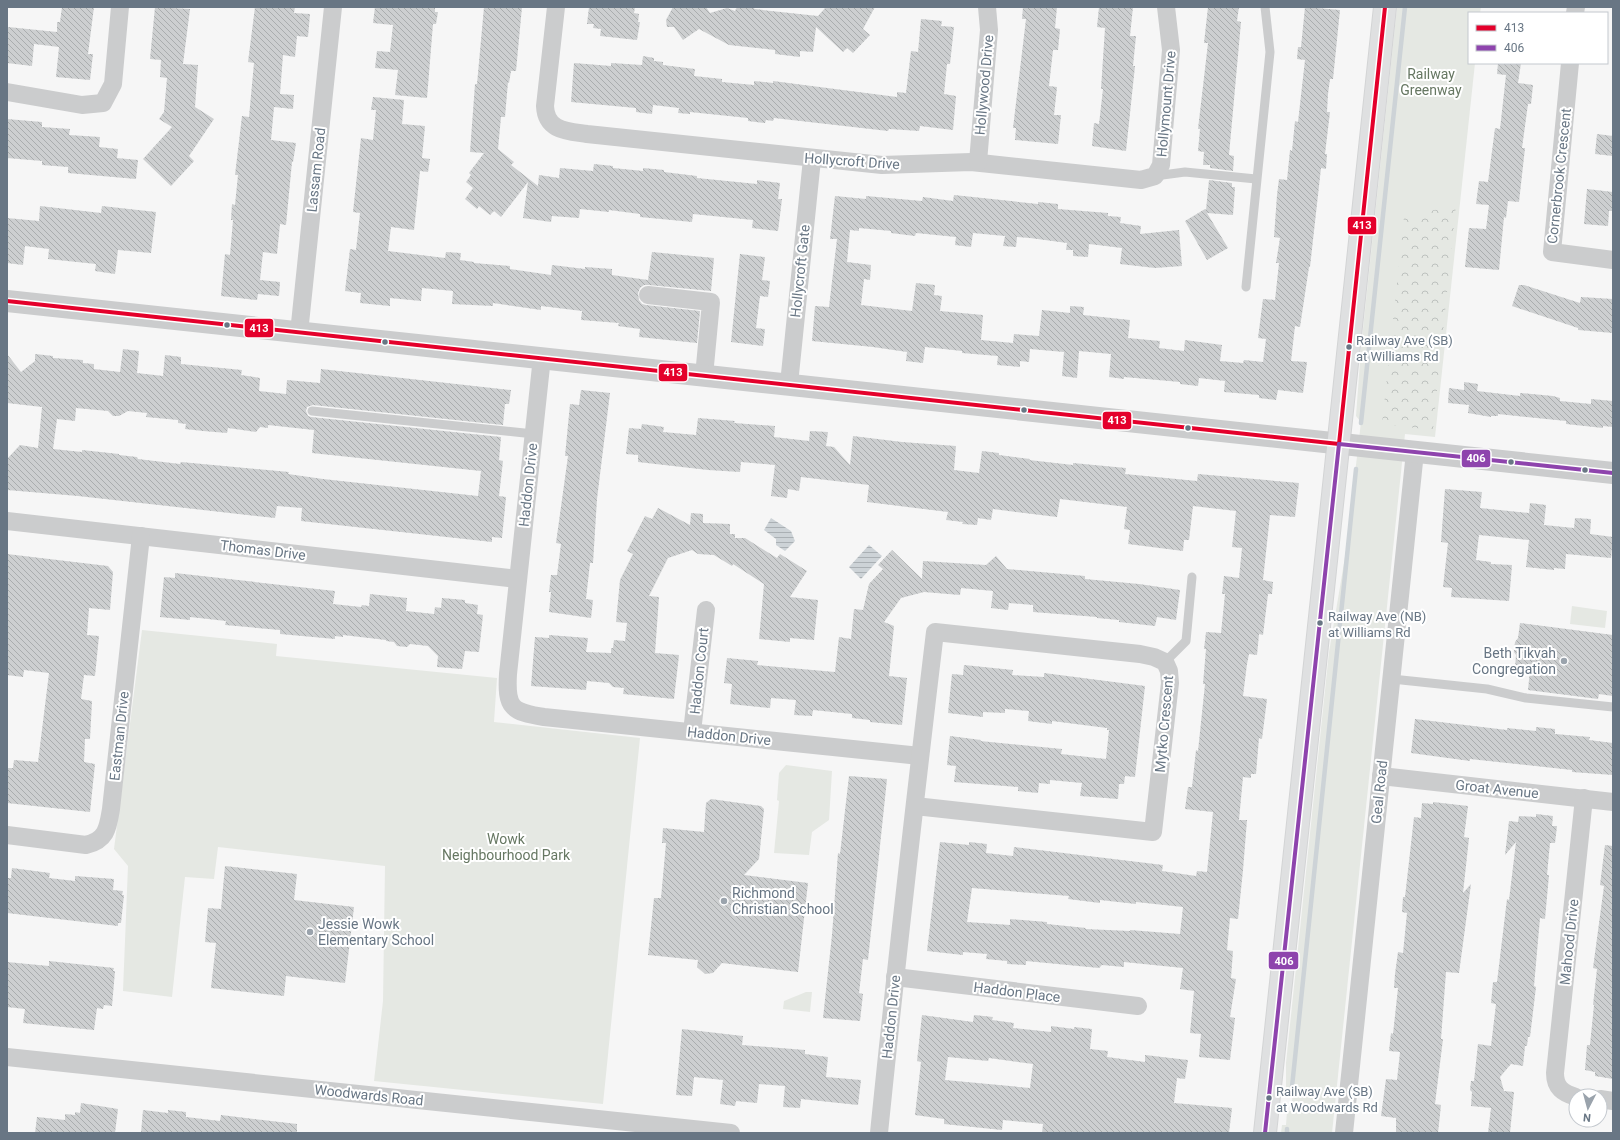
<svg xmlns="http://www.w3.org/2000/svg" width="1620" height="1140" font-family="Roboto,sans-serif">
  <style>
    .green { fill: #e5e8e3 }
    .forest { fill: url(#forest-crowns) }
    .water { fill: url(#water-rules) }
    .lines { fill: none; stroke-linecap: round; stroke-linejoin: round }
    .stream { stroke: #cdd3d7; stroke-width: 4.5 }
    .building { fill: url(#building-back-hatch); fill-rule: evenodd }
    .secondary-casing { stroke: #d3d4d5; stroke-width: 24 }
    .service { stroke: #cbcccd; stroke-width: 9 }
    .minor { stroke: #cbcccd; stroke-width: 18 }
    .tertiary { stroke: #cbcccd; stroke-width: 22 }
    .secondary { stroke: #dfe0e1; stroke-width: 22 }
    .bus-1-casing { stroke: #fff; stroke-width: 7 }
    .bus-2-casing { stroke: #fff; stroke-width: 7 }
    .bus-1 { stroke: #e4002b; stroke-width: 4 }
    .bus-2 { stroke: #8e44ad; stroke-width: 4 }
    .bus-dot { fill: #687684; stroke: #fff; stroke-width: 1.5 }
    .poi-dot { fill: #9aa3ac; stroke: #fff; stroke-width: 1.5 }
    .labels { text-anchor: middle; stroke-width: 4; stroke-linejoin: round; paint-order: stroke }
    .bus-label { font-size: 13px; fill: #687684; stroke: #fff; text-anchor: start }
    .park-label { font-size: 14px; fill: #667762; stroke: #fff }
    .street-label { font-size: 14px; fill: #687684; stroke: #fff }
    .poi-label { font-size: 14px; fill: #687684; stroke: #fff; text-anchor: start }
    .line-badge { stroke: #fff; stroke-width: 1.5 }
    .badge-label { font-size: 11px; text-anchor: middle; font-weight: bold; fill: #fff }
  </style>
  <defs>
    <pattern id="forest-crowns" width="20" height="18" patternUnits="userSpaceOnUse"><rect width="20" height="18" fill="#e5e8e3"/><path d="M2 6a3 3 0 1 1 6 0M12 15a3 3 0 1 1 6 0" fill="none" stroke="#bdc1be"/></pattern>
    <pattern id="water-rules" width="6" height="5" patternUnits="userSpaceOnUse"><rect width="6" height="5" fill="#cdd3d7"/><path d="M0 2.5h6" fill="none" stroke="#aab0b4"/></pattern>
    <pattern id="building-back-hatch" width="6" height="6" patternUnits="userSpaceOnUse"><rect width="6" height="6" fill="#cdcfd0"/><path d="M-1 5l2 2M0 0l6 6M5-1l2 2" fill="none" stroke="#aaadae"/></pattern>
  </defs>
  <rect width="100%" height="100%" fill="#f6f6f6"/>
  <g class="green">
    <path d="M1397 7H1481L1480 13H1469V63H1475L1435 437 1405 434 1332 1133H1281L1282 1125H1286L1287 1111H1291L1293 1092 1286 1091V1063L1329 652 1346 551 1361 422 1356 416 1361 348Z"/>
    <path d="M1572 606 1607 611 1605 628 1570 624Z"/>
    <path d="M142 630 277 644 276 656 497 678 494 722 640 738 603 1104 374 1081 383 1001 385 866 218 847 214 879 185 877 172 997 123 991 128 866 114 849Z"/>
    <path d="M786 765 832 771 829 820 812 832 809 855 774 853 779 801 777 800 779 773Z"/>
    <path d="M806 992H812L810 1012 783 1009 784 1001Z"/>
  </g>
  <path class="forest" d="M1456 205 1433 430 1382 424 1404 217Z"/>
  <g class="water">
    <path d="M771 518 791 531 795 541 785 551 776 545V539L764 530Z"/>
    <path d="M869 545 882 556 861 579 849 567Z"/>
  </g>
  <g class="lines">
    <g class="stream">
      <path d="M1361 423 1405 7"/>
      <path d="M1292 1087 1356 469"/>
      <path d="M1287 1133V1129"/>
    </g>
  </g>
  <g class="building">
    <path d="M62 7H94L88 54H93L90 80 56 77 59 47 34 44 32 66 7 63 8 27 57 32V22H60Z"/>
    <path d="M155 7 190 9 183 64 198 65 195 107 214 119 189 156 194 161 171 186 143 159 172 127 159 119 164 112 167 78 160 77 161 60 150 59Z"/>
    <path d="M255 7H295L294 13 310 14 308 37 297 36 295 57 283 55 280 94 294 95 293 109 274 107 271 140 296 143 293 162H292L286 225 280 224 277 254 263 252 260 280 280 282 279 296 258 294 257 300 221 296 225 254 230 255 233 220H231L232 204 235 205 238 175H235L242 116 249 117 254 63 248 62Z"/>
    <path d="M375 7H435V12H438L436 24H433L427 98 395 95 398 70 375 68 377 51 390 52 393 25 373 23Z"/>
    <path d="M484 7H522L516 71H511L509 83 508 82 505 117H501L498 149 514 162 511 165 538 186 539 175 559 178 560 168 593 171 594 164 613 166V168L643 171V168L664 170V172L697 176V178L757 184V180L780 183 778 199H782L778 231 752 228 753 220 693 214 692 222 640 217V214L609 210V212L580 209 579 218 552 216 551 222 523 218 528 182 501 217 494 211 490 215 479 206 477 209 465 199 473 188 466 182 471 175 469 173 484 153 470 152 475 84H477Z"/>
    <path d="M589 7H635L634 13 639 14 638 22H640L637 40 600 36 601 29 593 28 594 24H587Z"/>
    <path d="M673 7H706L710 13 727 8 735 11 737 7H755L754 9 818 16 826 7H875L863 29 870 35 853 53 847 48 843 52 816 27 813 52 800 51V57L775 54V50L729 45 699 29 683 40 674 27H667L666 20Z"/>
    <path d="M1023 7H1057L1055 28 1060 29 1058 50H1053L1049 86 1057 87 1054 115H1061L1058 144 1015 140 1016 128H1013L1026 19H1022Z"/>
    <path d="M1099 7H1133L1130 36H1136L1133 66H1135L1126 151 1092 146 1094 123 1099 124 1103 89H1101L1105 28 1097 27Z"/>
    <path d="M1208 7H1239L1237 21 1241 22 1229 155 1234 156 1233 171 1210 168V165H1203L1204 152 1198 151 1200 129H1198L1208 43H1204Z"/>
    <path d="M1305 7 1340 10 1333 79H1330L1328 94 1327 112H1330L1325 154H1327L1326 169 1321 168 1310 267H1309L1300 327 1295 326 1291 361 1307 362 1303 393 1278 390 1276 400 1259 398V395L1224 392 1225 381 1199 378 1198 386 1180 384V382L1124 377V379L1109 377 1111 354 1079 351 1077 378 1062 376 1064 352 1030 349 1029 362 1020 361V367L997 365 998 356 962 353V351L925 347 923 363 906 361 907 352 873 347 812 341 815 306 829 307 837 239H830L835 196 866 199V196L922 201 923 197 953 201 954 195 1038 204V202L1058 204V209L1108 213V216L1121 217 1120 223 1141 226 1140 234 1179 230 1182 266 1155 268 1120 264 1122 248 1089 244 1088 257 1073 256V250H1066L1067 243 1030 238 1017 237 1016 247 1003 246 1005 236 973 233 971 247 955 245 956 237 916 233 915 236 891 233V231L859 228V231L850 230 847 262 871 265 870 280 864 279 861 305 912 311 916 283 935 285 934 295 942 296 940 311 983 315 981 340 1013 343 1014 334 1039 336 1042 310 1070 313V306L1084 307 1083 315 1130 320 1128 338 1160 341 1159 348 1184 351 1185 340 1222 345 1220 361 1243 363 1244 360 1263 362 1266 339 1258 338 1263 299 1275 300 1279 263H1276L1280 238 1274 237 1277 195 1279 179 1287 180 1290 150 1292 151 1295 121 1298 122 1305 60 1297 59 1298 47H1301Z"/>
    <path d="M921 19 942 21 941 26 954 27 950 64H947L944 94 956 96 953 130 920 126 919 131 889 129 888 131 774 118 773 121 766 120 765 123 748 121V118L690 112V114L678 113 679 108 653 105 652 114 636 112V108L571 102 574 63 611 66V63L642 65 643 56 654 58V61L663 62V65L695 69 694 76 722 79V82L754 85V81L773 83V81L897 97V92L906 93 911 51 918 52Z"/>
    <path d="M1498 63H1521L1518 83 1533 85 1531 104H1528L1522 148H1525L1519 202 1508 201 1506 218 1504 217 1499 270 1465 267 1469 228 1486 229 1489 205 1476 204 1479 181 1488 182 1495 128 1500 129 1506 75 1497 74Z"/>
    <path d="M373 97 404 100 402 124 425 126 422 158 430 159 428 172 420 171 414 230 391 227 388 251 445 258 446 252 461 253 460 260 474 262V263L510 266V269L551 275 552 265 585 269V267L612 269V275L648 280 652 252 714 258 711 291 649 285H644L640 288 638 293 639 300 642 304 646 305 700 311 697 343 639 337 640 329 618 326 619 323 581 320 582 311 541 306V310L493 303V306L452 304 453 291 422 288 421 301 390 298V306L360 303 361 293 345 291 350 249 356 250 360 213 353 212 361 138 373 140 376 110H371Z"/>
    <path d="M7 119 42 122V127L70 129 69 135 100 137 99 147 118 149 117 158 138 160 136 179 68 173V167L42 165V161L7 158Z"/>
    <path d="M1597 134 1613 136V156L1595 154Z"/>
    <path d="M1209 180 1232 183V187H1235L1233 215 1207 213 1228 248 1207 260 1185 221 1205 209 1206 210Z"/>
    <path d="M1587 189 1613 192V211H1609L1608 226 1584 224Z"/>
    <path d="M40 206 101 213 102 206 156 212 151 253 118 250 115 274 95 271 96 264 48 259 49 249 25 246 23 265 7 263V218L39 221Z"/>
    <path d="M740 254 765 257 762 280 770 281 768 297 760 296 756 328 765 329 763 346 731 342Z"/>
    <path d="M1519 285H1524L1580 303 1581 297 1613 299V333L1578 330V328L1512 306Z"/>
    <path d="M123 349 139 351 137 373 163 376 165 355 181 357V364L242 370 241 375 260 378 259 391 286 394 287 380 320 383 321 369 511 390 509 404H505L503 425 313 405 307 407 306 411 308 416 311 417 501 437 499 460 503 461 499 496 506 497 502 538 492 537V542L301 521 302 508 277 506 275 518 78 496 7 490V459L20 445 38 448 42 407 7 403V354L21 372 35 361V354L53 356V358L83 360V363L94 364V369L120 372ZM76 408 108 411 113 416H119L128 411 147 413 146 417 178 420V423L186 424 185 429 203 431 227 433 228 428 256 432 260 427 268 428V425L314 430 312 453 481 471 478 496 323 479 288 474 289 472 181 462 180 464 138 459 137 457 119 455V454L82 450V452L53 449 57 419 75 421Z"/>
    <path d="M1464 382 1478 384 1477 391 1520 396V393L1553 396 1560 398V401L1591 404V399L1613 401V427L1603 426V428L1566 424V421L1498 414V416H1491V417L1468 413 1469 405 1448 403 1449 388 1464 390Z"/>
    <path d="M581 390 610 393 597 499 593 563H590L586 599 593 600 591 618 549 612 551 592H549L551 575H557L561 544 556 543 568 456H565L570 404 579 405Z"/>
    <path d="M698 418 735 421 734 423 775 426 774 437 809 441 810 431 828 432 826 446 834 447 850 465 853 436 902 442 956 446 954 470 979 473 982 451 999 453V455L1030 459 1029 460 1073 465V463L1126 468 1125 474 1197 481 1198 474 1299 483 1295 517 1270 515 1263 580 1273 582 1272 594H1268L1263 635 1259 634 1257 655 1249 654 1247 664 1243 696 1267 699 1262 739 1259 738 1256 774H1251V778L1243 777 1239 820H1247L1243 870 1238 919 1230 918 1227 950 1233 951 1231 978 1236 979 1230 1017 1235 1018 1230 1060 1199 1057 1201 1034 1190 1033 1194 991 1180 989 1183 968 1124 962V967L1102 965 1099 968 1026 961V965L1007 964V961L986 959 987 954 963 952V955L927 951 940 842 969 845V842L987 844 986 853 1013 856 1014 847 1163 865 1162 871 1196 876 1197 871 1207 872 1213 812 1185 809 1188 787H1192L1196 750 1198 751 1205 684H1203L1206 649H1204L1206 632 1221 633 1225 594H1222L1224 576 1239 578 1242 548 1232 547 1236 511 1193 506 1189 540H1184L1183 551 1128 544 1130 530 1124 529 1127 507 1060 499 1057 517 993 509 991 520 978 518 977 525 962 524 963 522 946 520 948 512 867 502 869 485 801 477 799 491 788 489 787 498 771 496 775 465 741 462 740 472 708 470 638 462V455L626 454 629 428 641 429 642 424 664 427 663 432 696 435ZM972 888 1069 896 1068 899 1100 903V900L1136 904V902L1183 907 1180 934 1130 930V931L1085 929 1086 928 1047 924V922L1010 919V925L967 922Z"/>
    <path d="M1445 489 1482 492 1480 508 1529 513 1530 503 1546 505 1544 525 1574 528 1575 518 1591 519 1590 534 1613 537 1611 558 1566 554 1565 569 1554 568V570L1526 567 1529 540 1479 535 1476 560 1491 562V564L1512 565 1509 601 1451 597 1452 588 1443 587 1448 543 1441 542Z"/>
    <path d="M658 508 690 525 691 513 703 514V523L730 524V534H735V538H745L777 558 780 554 807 571 790 597 818 600 814 640 790 638V642L759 639 764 584 733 564 732 566 714 555 698 554 692 550 668 558 649 596 659 597 655 653 679 655 674 699 623 694 624 688 613 687 609 683 587 681 586 690 531 686 535 637 549 638V635L588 638 586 652 611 653V648H613L614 640 625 641 627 623 616 622 620 580 633 554 627 551 645 516 652 519Z"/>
    <path d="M892 550 922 579 923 561 986 565 996 556 1007 569 1085 576V579L1139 584 1180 590 1176 620 1157 617 1155 626 1119 622V620L1097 618V617L1033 612V605L1009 603 1008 610 991 608 993 591 961 588 960 595 924 592 901 598 884 622 894 626 889 676 907 678 902 725 870 722V720L852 718V714L813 710 812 716 794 715 796 700 771 698 770 708 730 704 732 684 724 683 727 658 758 661 757 665 835 672 839 637 851 639 854 609 863 610 869 584 883 569 878 565Z"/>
    <path d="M7 554 108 566 113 572 110 610 89 608 87 635 99 636 95 676 84 675 81 699 92 701 90 739H85L84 762 95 764 90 812 7 803V768H13L14 760 38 762 49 673 24 670 23 677 7 675Z"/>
    <path d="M175 573 335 591 333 604 361 607 362 605 369 606 370 594 407 598 406 611 434 614 435 607 441 608 442 598 465 600V603L478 605 477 614 483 615 479 652 465 651 462 669 437 667 438 656 428 646 410 644 407 647 397 646 394 642 386 641V640L343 635V637L335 636V639L280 634V630L225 625 226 621 190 617V620L160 617 164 577 175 578Z"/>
    <path d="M1520 623 1613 635V696L1599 694 1598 699 1528 690 1530 670 1515 668 1516 655 1514 652 1515 642 1518 638Z"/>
    <path d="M964 665 1013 670 1012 675 1044 677V673L1145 686 1135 777 1125 776 1124 784H1119L1118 799 1080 796 1082 783 1050 780V784L1039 783 1038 793 1018 791V787L954 782 956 766 947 765 950 736 981 740 980 741 1062 749 1061 754 1106 759 1109 730H1107V728L1052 721V724L1028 721 1029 711 1005 709V713L983 712V717L948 713 952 674 963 675Z"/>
    <path d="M1415 719 1507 730V728L1536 731V727L1555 729V734L1590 737 1589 740 1613 743V775L1572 772V770L1470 759V761L1411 753Z"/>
    <path d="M849 776 887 779 868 960 863 959 859 993 863 994 860 1021 823 1018 832 935 838 853 840 854Z"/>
    <path d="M711 799 761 806 764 809 759 859 744 875 808 883 798 972 722 963 713 973 705 974 697 967 698 960 648 955 654 898H661L666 843H662L663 828 704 832 706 803Z"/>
    <path d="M1433 802 1468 806 1464 837 1469 838 1463 893 1471 884 1459 973 1446 972 1441 1039H1443L1435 1104 1441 1105 1438 1133H1396V1118L1381 1116 1386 1079 1397 1080 1400 1052 1389 1051 1391 1033 1393 1034 1398 988H1394L1395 974 1398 952 1403 953 1407 913 1402 912 1403 897H1405L1414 817 1421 818 1422 803 1433 804Z"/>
    <path d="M1536 814 1553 816 1552 826H1557L1555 843H1550L1547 875H1549L1545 919 1540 918 1534 986 1536 987 1530 1037H1528L1527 1046H1525L1523 1066 1511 1064 1500 1077 1504 1091 1514 1092 1510 1133H1488L1491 1108 1471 1106 1472 1092 1470 1090 1471 1081H1474L1478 1044 1491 1046 1496 1004 1491 1003 1493 982H1497L1507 899 1509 900 1516 842 1505 855 1509 821 1518 822 1519 816 1536 817Z"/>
    <path d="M1605 845 1613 846V1079L1595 1076V1072L1585 1070 1587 1045H1590L1594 1005H1593L1597 969 1593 968 1604 886 1600 885Z"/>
    <path d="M225 866 297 874 294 900 354 907 345 983 286 976 284 996 211 988 216 943 205 942 208 908 221 909Z"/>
    <path d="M12 868 50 873 49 878 75 881V876L114 879 113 890 123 891 122 895H124L121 923H118V926L7 913V878H11Z"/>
    <path d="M49 961 114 968 113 971H115L112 1006 104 1005 103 1009 97 1008 94 1030 23 1023 25 1009 7 1007V962L49 966Z"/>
    <path d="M922 1015 973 1022 974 1015 993 1017 992 1020 1014 1023 1013 1028 1051 1032V1026L1074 1029V1027L1092 1029 1090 1049 1108 1051 1107 1057 1145 1062V1055L1188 1060 1185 1079 1177 1078 1174 1103 1232 1108 1229 1133H1042L1043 1124 1003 1120 1002 1130 944 1124V1119L915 1115 921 1062 917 1061ZM948 1057 988 1061 989 1058 1033 1064 1030 1088 945 1080Z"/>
    <path d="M682 1029 743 1036 742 1045 805 1050V1054L828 1057 826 1077 861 1080 858 1105 801 1099 800 1108 783 1107 785 1086 759 1084 757 1103 736 1101 735 1106 720 1104 723 1080 694 1077 692 1096 676 1095Z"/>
    <path d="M81 1103 118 1109 115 1133H35L37 1117 65 1120V1114L75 1115V1112L80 1113Z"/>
    <path d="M143 1110 168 1113V1110L186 1112V1117L220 1121 221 1115 297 1124V1133H141Z"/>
  </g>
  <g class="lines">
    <g class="secondary-casing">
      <path id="secondary" d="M1265 1133 1385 7"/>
    </g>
    <g class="service">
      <path d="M1155 176 1185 172 1256 179"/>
      <path d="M1246 287 1270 52 1265 7"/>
      <path d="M312 411 534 434"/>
      <path d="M1165 662 1186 641 1192 577"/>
      <path d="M1392 679 1487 689 1526 698 1613 707"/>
    </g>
    <g class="minor">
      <path d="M556 7 545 106C546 131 567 131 587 134L882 165 971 162 1141 180 1155 176 1161 165 1171 50 1166 7"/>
      <path d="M1575 13 1576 7"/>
      <path d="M1570 63 1552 252 1613 260"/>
      <path d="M7 92 82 105 103 103 113 84 120 7"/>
      <path d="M978 162 989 30 987 7"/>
      <path d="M648 295 711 302 704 376"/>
      <path d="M299 333 333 7"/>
      <path d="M542 357 508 674C506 707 511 712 544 717L920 756"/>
      <path d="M789 384 812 159"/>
      <path d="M7 521 518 579"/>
      <path d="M692 732 706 610"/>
      <path d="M1381 776 1613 802"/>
      <path d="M7 835 86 845C107 840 108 827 111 809L141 536"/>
      <path d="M895 977 1138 1006"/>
      <path d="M7 1057 731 1133"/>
      <path d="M1576 1097C1563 1093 1555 1088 1555 1073L1584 798"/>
      <path d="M1600 1099 1613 1101"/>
      <path d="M879 1133C896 966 915 799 935 632L1140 654 1154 657 1165 662 1169 671 1170 683 1153 832 915 806"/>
      <path d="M1344 1133 1415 452"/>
    </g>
    <path class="tertiary" d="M7 301 1613 473"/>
    <use href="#secondary" class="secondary"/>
    <g class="bus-1-casing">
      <g id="bus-1">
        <path d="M7 301 1339 444"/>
        <path d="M1339 444 1385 7"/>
      </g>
    </g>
    <g class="bus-2-casing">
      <g id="bus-2">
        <path d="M1339 444 1613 473"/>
        <path d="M1265 1133 1339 444"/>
      </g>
    </g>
    <use href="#bus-1" class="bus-1"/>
    <use href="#bus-2" class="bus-2"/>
  </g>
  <g class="bus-dot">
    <circle cx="227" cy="325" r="3.5"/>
    <circle cx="385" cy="342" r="3.5"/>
    <circle cx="1349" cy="347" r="3.5"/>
    <circle cx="1024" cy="410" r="3.5"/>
    <circle cx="1188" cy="428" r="3.5"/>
    <circle cx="1511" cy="462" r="3.5"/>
    <circle cx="1585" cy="470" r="3.5"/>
    <circle cx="1320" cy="623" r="3.5"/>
    <circle cx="1269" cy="1098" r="3.5"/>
  </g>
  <g class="poi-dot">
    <circle cx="1564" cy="661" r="4"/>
    <circle cx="724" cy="901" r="4"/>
    <circle cx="310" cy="932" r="4"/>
  </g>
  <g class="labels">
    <g class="bus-label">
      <text x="1356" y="345">Railway Ave (SB)<tspan x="1356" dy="16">at Williams Rd</tspan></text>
      <text x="1328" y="621">Railway Ave (NB)<tspan x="1328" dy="16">at Williams Rd</tspan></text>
      <text x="1276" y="1096">Railway Ave (SB)<tspan x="1276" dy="16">at Woodwards Rd</tspan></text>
    </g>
    <g class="park-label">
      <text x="1431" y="79">Railway<tspan x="1431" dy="16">Greenway</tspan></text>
      <text x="506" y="844">Wowk<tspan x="506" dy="16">Neighbourhood Park</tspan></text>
    </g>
    <g class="street-label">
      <text transform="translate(984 85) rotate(-85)" y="5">Hollywood Drive</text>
      <text transform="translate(1166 104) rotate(-85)" y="5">Hollymount Drive</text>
      <text transform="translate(852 161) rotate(4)" y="5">Hollycroft Drive</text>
      <text transform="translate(316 170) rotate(-84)" y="5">Lassam Road</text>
      <text transform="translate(1559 176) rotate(-84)" y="5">Cornerbrook Crescent</text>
      <text transform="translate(800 271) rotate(-84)" y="5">Hollycroft Gate</text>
      <text transform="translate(528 485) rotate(-84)" y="5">Haddon Drive</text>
      <text transform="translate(263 550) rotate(7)" y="5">Thomas Drive</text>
      <text transform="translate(699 671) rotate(-84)" y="5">Haddon Court</text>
      <text transform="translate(1164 724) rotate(-85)" y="5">Mytko Crescent</text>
      <text transform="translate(119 736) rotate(-84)" y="5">Eastman Drive</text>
      <text transform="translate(729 736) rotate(6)" y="5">Haddon Drive</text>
      <text transform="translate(1497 789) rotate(6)" y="5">Groat Avenue</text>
      <text transform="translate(1379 792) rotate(-84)" y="5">Geal Road</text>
      <text transform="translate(1569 942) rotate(-84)" y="5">Mahood Drive</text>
      <text transform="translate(1017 992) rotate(7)" y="5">Haddon Place</text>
      <text transform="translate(891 1017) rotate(-84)" y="5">Haddon Drive</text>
      <text transform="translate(369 1095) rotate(6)" y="5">Woodwards Road</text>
    </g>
    <g class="poi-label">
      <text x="1556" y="658" text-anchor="end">Beth Tikvah<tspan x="1556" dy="16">Congregation</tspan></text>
      <text x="732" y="898">Richmond<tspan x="732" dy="16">Christian School</tspan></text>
      <text x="318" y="929">Jessie Wowk<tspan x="318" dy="16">Elementary School</tspan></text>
    </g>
  </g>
  <g class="line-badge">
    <rect x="1347" y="216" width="30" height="19" rx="4" fill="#e4002b"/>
    <rect x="244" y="318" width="30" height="20" rx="4" fill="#e4002b"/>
    <rect x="658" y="363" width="30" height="19" rx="4" fill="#e4002b"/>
    <rect x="1102" y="411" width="30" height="19" rx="4" fill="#e4002b"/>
    <rect x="1461" y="449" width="30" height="19" rx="4" fill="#8e44ad"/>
    <rect x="1268" y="951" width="31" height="19" rx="4" fill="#8e44ad"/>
  </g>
  <g class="badge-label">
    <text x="1362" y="229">413</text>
    <text x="259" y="332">413</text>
    <text x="673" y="376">413</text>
    <text x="1117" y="424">413</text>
    <text x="1476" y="462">406</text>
    <text x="1284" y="965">406</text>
  </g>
  <rect width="1620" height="1140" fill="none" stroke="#687684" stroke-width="16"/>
  <rect x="1468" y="12" width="140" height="52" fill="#ffffff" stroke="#c3c8ce"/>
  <rect x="1476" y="25" width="20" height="6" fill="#e4002b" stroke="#c3c8ce"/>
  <text x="1504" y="32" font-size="12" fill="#687684">413</text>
  <rect x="1476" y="45" width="20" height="6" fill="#8e44ad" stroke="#c3c8ce"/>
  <text x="1504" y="52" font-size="12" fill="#687684">406</text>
  <g transform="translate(1588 1108) rotate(186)"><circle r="19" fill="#ffffff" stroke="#c3c8ce"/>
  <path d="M0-3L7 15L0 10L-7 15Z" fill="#9aa3ac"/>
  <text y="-6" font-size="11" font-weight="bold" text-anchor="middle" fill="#687684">N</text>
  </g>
</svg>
